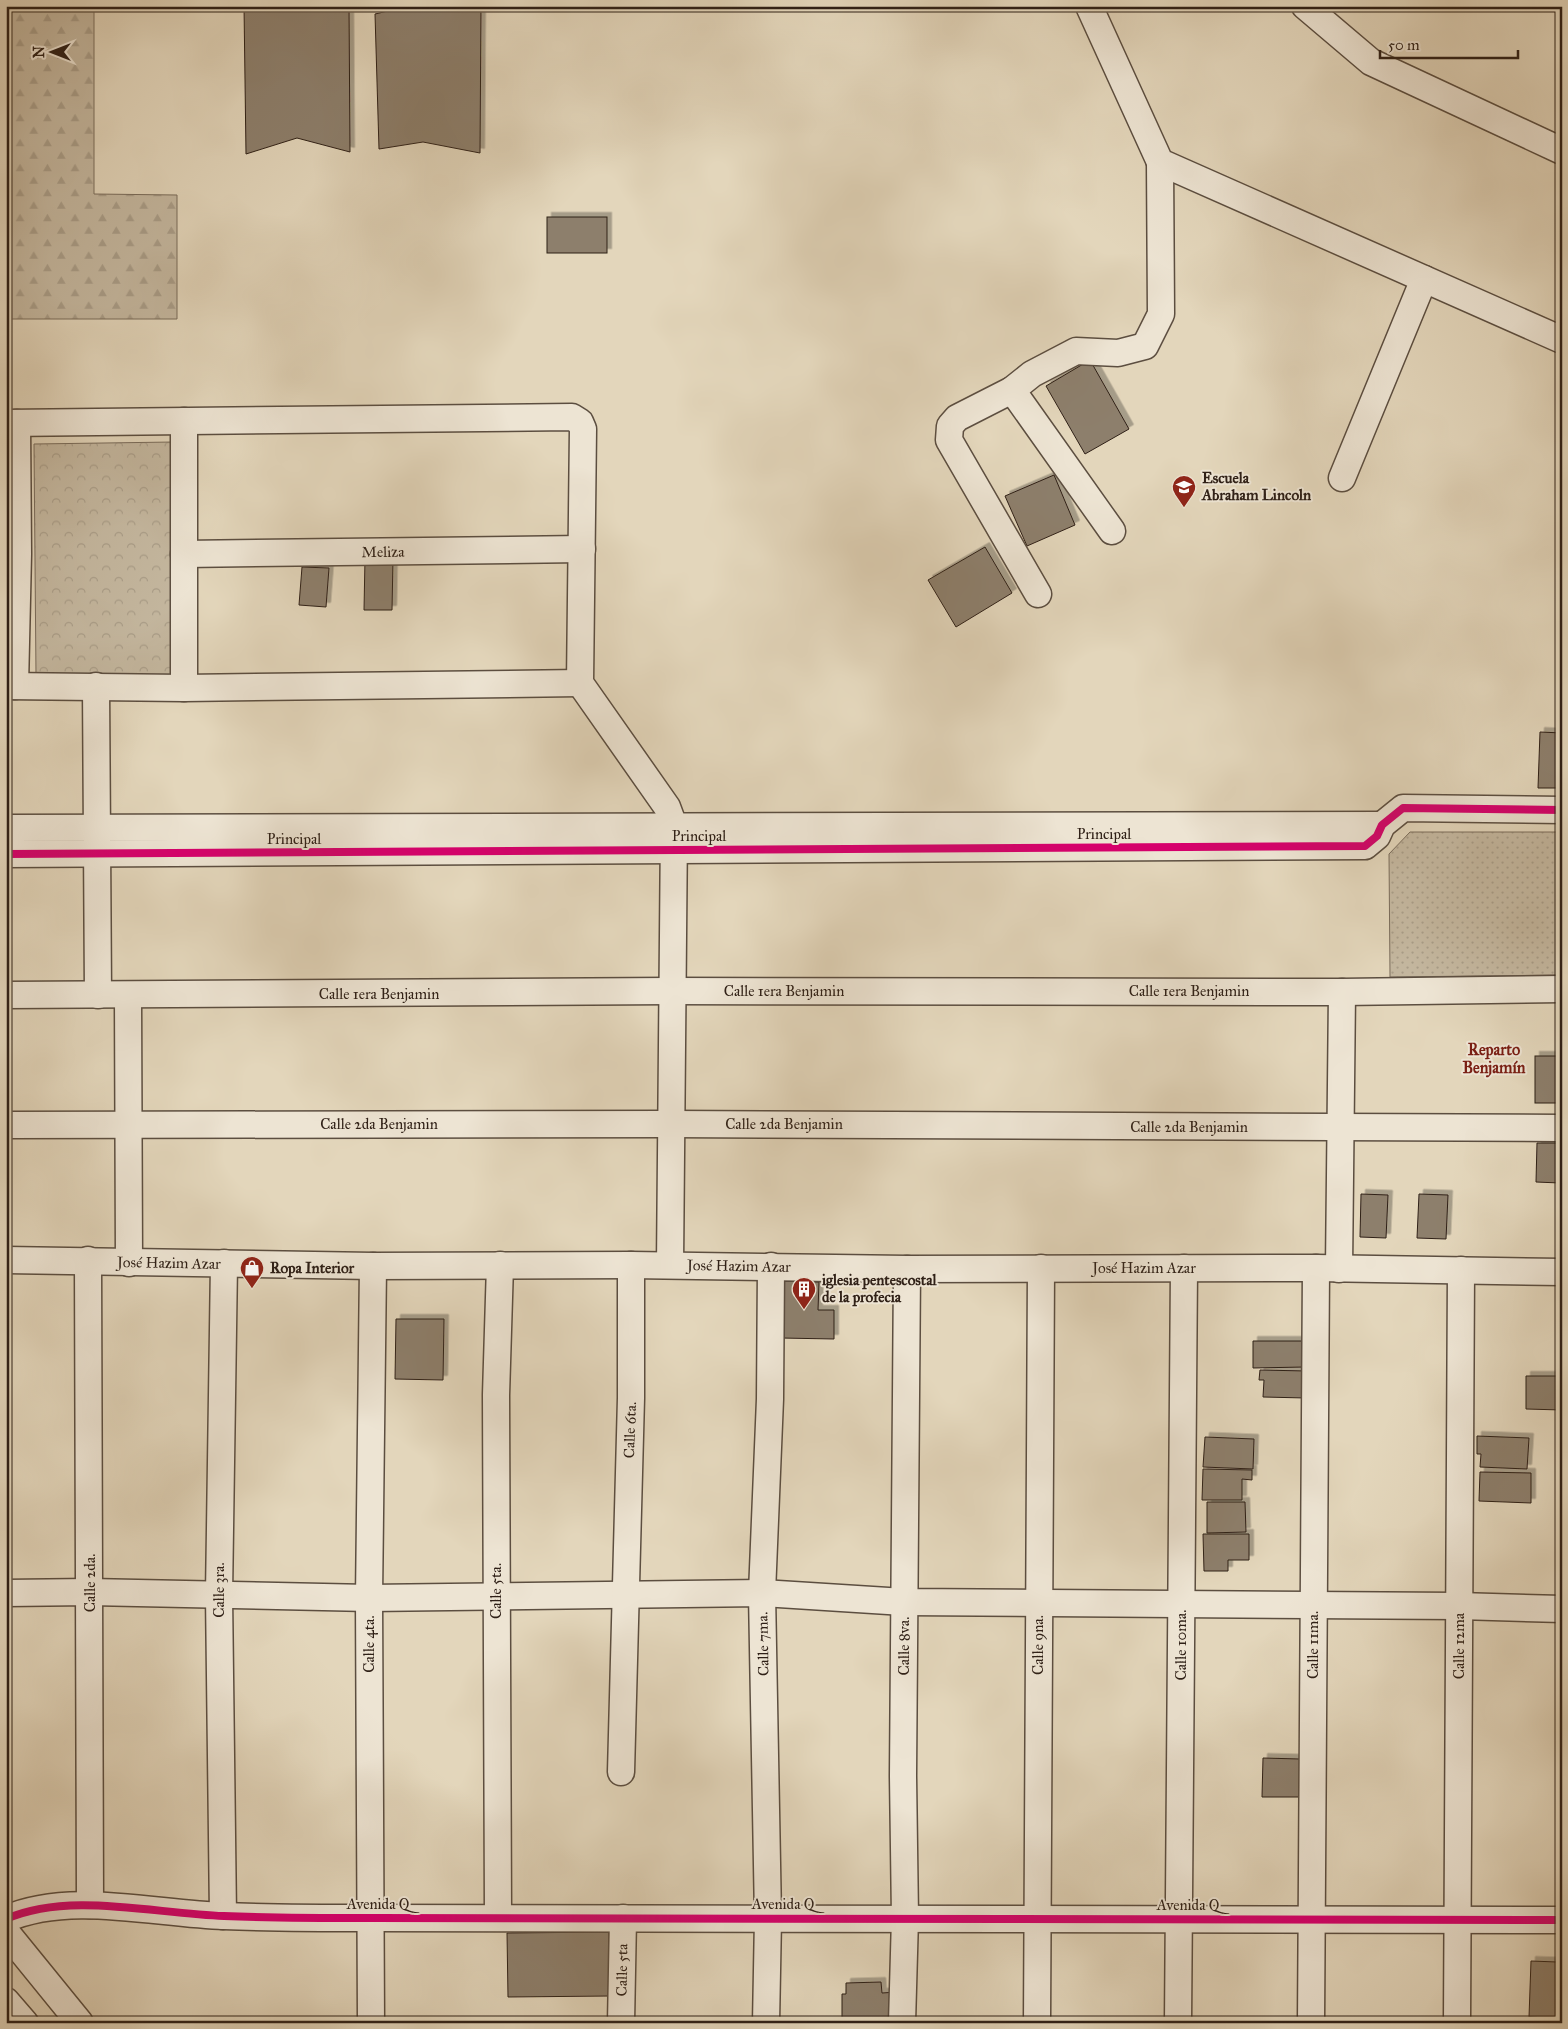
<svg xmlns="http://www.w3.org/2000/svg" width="1568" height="2029" font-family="'IM FELL Great Primer',serif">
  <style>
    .grass { fill: url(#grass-dots); stroke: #7a6c5b }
    .forest { fill: url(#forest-firs); stroke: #7a6c5b }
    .park { fill: url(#park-crowns); stroke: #7a6c5b }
    .building { fill: #8d7f6c; stroke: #2f2017; filter: url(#shadow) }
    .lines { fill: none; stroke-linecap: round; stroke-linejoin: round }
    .minor-casing { stroke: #5c4e40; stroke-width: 29 }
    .minor { stroke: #ede4d3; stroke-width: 26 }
    .cycleway-casing { stroke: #ede4d3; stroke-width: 11 }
    .cycleway { stroke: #d6006c; stroke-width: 8 }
    .labels { text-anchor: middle; stroke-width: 4; stroke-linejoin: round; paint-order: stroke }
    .poi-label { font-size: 15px; font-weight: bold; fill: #2f2017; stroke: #ede4d3; text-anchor: start }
    .street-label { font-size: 15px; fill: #2f2017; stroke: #ede4d3 }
    .neighbourhood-label { font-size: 16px; font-weight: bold; fill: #7a1f14; stroke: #ede4d3 }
  </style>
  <defs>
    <pattern id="grass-dots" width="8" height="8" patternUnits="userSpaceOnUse" patternTransform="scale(1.25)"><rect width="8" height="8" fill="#c4b79f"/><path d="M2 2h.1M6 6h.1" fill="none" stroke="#a99d88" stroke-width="1.8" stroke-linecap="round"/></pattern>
    <pattern id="forest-firs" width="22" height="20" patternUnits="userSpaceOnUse" patternTransform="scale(1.25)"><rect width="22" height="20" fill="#c4b79f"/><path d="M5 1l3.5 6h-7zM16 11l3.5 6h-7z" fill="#a99d88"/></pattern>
    <pattern id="park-crowns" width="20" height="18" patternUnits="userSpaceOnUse" patternTransform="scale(1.25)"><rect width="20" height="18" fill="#c4b79f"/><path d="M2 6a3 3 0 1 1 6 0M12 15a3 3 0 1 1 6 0" fill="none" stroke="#a99d88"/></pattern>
    <filter id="shadow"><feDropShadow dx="4.5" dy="-4.5" stdDeviation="0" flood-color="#0004"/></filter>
  </defs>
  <rect width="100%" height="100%" fill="#e3d6bb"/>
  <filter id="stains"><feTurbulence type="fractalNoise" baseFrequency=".004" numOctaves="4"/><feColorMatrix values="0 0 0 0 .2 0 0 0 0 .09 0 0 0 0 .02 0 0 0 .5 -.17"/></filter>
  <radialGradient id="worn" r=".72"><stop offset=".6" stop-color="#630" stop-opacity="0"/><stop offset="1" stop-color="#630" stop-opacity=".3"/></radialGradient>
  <path class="grass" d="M1410 832H1562V975L1390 977 1389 854Z"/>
  <path class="forest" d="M6 6H94V194L177 195V319H6Z"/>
  <path class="park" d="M173 442 175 675 36 676 34 444Z"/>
  <g class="building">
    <path d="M244 6H349L350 152 297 138 246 154Z"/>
    <path d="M401 6H481L480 153 423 142 379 149 375 14 401 8Z"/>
    <rect x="547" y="217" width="60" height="36"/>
    <path d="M1090 360 1129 429 1085 454 1046 386Z"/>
    <path d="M1054 475 1075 525 1027 546 1005 496Z"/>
    <path d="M985 547 1012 593 956 627 928 580Z"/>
    <path d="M365 558H393L392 610H364Z"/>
    <path d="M302 567 329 568 326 607 299 605Z"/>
    <path d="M1540 732 1562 733V788H1538Z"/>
    <rect x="1535" y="1056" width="25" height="47"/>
    <path d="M1537 1143H1560V1183L1536 1182Z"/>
    <path d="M1361 1194 1388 1195 1386 1238 1360 1237Z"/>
    <path d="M1419 1194 1448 1195 1446 1239 1417 1238Z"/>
    <path d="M782 1281 819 1282 818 1310H834V1339L781 1338Z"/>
    <path d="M396 1319H444L443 1380 395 1379Z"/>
    <path d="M1253 1341H1304L1305 1367 1253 1368Z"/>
    <path d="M1260 1370 1307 1371 1306 1398 1263 1397 1264 1380H1259Z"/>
    <path d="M1526 1376H1562V1410L1526 1409Z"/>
    <path d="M1477 1436 1529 1438 1527 1469 1480 1467 1481 1454H1477Z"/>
    <path d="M1205 1437 1254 1439 1253 1469 1203 1467Z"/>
    <path d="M1203 1469 1252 1470V1480L1242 1479V1500H1202Z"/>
    <path d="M1480 1472 1531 1473V1503L1479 1501Z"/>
    <path d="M1207 1502H1245L1246 1532 1207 1533Z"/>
    <path d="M1203 1534H1249V1560H1228V1571H1204Z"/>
    <path d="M1263 1758 1300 1759 1299 1797H1262Z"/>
    <path d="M609 1932 610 1996 508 1997 507 1933Z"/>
    <path d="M1531 1961 1557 1962 1558 1967H1562V2019L1529 2017Z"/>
    <path d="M881 1982 882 1993 897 1992V2023L842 2022V1994H846V1983Z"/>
  </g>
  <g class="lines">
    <g class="minor-casing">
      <g id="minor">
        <path d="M1089 6 1160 162 1562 340"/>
        <path d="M1305 6 1371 62 1562 151"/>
        <path d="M1012 390 957 418 950 426 949 440 1038 594"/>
        <path d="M184 421V688"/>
        <path d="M6 423 572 417 580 422 583 429 580 683 667 807 674 826 670 1265"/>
        <path d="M1342 478 1424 279"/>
        <path d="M1112 531 1012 390 1032 374 1076 351 1118 353 1145 346 1161 314 1160 162"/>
        <path d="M184 554 582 549"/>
        <path d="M6 686 184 688 580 683"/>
        <path d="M15 686 18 554 17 423"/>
        <path d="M96 686 98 995"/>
        <path d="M6 828 1382 825"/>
        <path d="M6 854 1365 846 1377 836 1382 825 1403 808 1562 810"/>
        <path d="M6 995 671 991 1342 992 1562 989"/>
        <path d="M128 996 129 1263"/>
        <path d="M6 1125 671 1124 1562 1128"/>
        <path d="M6 1260 373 1266 631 1265 907 1269 1316 1268 1562 1272"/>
        <path d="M88 1260 90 1905"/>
        <path d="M1339 1269 1342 992"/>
        <path d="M6 1593 90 1592 369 1598 762 1593 904 1602 1459 1606 1562 1609"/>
        <path d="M621 1772 631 1398V1265"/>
        <path d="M223 1916 219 1595 224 1263"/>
        <path d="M498 1917 496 1395 500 1265"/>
        <path d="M6 1919C70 1891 155 1914 224 1916 273 1918 322 1918 372 1918L1562 1920"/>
        <path d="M6 1932 80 2023"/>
        <path d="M6 2001 25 2023"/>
        <path d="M371 2023 369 1598 373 1266"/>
        <path d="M621 2023 623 1918"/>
        <path d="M766 2023 768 1918 762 1593 770 1399 771 1266"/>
        <path d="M902 2023 905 1918 903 1776 907 1269"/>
        <path d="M1037 2023 1041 1268"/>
        <path d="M1178 2023 1184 1268"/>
        <path d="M1311 2023 1316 1268"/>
        <path d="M1457 2023 1461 1270"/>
      </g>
    </g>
    <use href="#minor" class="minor"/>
    <g class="cycleway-casing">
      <g id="cycleway">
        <path d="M6 854 1365 846 1377 836 1382 825 1403 808 1562 810"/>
        <path d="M6 1919C70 1891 155 1914 224 1916 273 1918 322 1918 372 1918L1562 1920"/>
      </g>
    </g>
    <use href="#cycleway" class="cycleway"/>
  </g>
  <defs>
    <g id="school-pin" transform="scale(1.25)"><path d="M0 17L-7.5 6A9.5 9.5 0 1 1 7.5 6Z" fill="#8f2418" stroke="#ede4d3"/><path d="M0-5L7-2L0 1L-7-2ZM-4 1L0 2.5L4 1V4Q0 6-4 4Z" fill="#fff"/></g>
    <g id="shop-pin" transform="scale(1.25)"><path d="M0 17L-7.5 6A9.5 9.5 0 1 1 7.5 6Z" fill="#8f2418" stroke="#ede4d3"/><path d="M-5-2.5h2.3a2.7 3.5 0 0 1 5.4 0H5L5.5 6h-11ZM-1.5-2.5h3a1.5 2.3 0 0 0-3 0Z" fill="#fff"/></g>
    <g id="building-pin" transform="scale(1.25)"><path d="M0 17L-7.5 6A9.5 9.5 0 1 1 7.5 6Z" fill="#8f2418" stroke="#ede4d3"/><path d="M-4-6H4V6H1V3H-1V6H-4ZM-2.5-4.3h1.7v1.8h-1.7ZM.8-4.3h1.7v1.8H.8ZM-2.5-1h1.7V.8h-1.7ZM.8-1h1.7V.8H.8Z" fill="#fff"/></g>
  </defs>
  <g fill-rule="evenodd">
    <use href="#school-pin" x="1184" y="487"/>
    <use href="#shop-pin" x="252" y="1268"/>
    <use href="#building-pin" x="804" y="1289"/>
  </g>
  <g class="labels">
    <g class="poi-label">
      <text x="1202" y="483">Escuela<tspan x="1202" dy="17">Abraham Lincoln</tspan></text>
      <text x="270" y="1273">Ropa Interior</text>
      <text x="822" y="1285">iglesia pentescostal<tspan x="822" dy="17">de la profecia</tspan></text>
    </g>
    <g class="street-label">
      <text transform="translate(383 552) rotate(-1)" y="5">Meliza</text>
      <text x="1104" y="839">Principal</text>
      <text x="699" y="841">Principal</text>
      <text x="294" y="844">Principal</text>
      <text x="784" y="996">Calle 1era Benjamin</text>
      <text x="1189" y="996">Calle 1era Benjamin</text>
      <text x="379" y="999">Calle 1era Benjamin</text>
      <text x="379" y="1129">Calle 2da Benjamin</text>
      <text x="784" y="1129">Calle 2da Benjamin</text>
      <text x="1189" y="1132">Calle 2da Benjamin</text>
      <text transform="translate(169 1263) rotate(1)" y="5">José Hazim Azar</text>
      <text transform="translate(739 1266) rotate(1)" y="5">José Hazim Azar</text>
      <text x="1144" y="1273">José Hazim Azar</text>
      <text transform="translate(630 1430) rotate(-88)" y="5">Calle 6ta.</text>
      <text transform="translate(90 1583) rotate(-90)" y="5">Calle 2da.</text>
      <text transform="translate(219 1590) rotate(-90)" y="5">Calle 3ra.</text>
      <text transform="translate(496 1591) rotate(-90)" y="5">Calle 5ta.</text>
      <text transform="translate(369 1644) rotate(-90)" y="5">Calle 4ta.</text>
      <text transform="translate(763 1644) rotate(-91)" y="5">Calle 7ma.</text>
      <text transform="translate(1038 1645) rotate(-90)" y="5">Calle 9na.</text>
      <text transform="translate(1181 1645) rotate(-90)" y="5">Calle 10ma.</text>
      <text transform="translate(1313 1645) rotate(-90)" y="5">Calle 11ma.</text>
      <text transform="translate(904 1646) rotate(-90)" y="5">Calle 8va.</text>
      <text transform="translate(1459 1646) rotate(-90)" y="5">Calle 12ma</text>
      <text x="378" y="1909">Avenida Q</text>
      <text x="783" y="1909">Avenida Q</text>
      <text x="1188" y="1910">Avenida Q</text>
      <text transform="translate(622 1970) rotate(-89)" y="5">Calle 5ta</text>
    </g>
    <g class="neighbourhood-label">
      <text x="1494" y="1055">Reparto<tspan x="1494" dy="18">Benjamín</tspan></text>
    </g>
  </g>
  <rect width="1568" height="2029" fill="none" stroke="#e3d6bb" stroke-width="25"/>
  <rect x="8" y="8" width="1553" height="2014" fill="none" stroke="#2f2017" stroke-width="2.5"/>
  <rect x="12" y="12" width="1543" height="2004" fill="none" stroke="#2f2017"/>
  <g transform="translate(52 52) rotate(270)" stroke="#ede4d3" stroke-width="4" paint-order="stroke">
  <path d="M0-4L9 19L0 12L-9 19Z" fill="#2f2017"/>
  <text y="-8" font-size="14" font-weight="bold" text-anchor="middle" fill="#2f2017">N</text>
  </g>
  <path d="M1380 50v8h138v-8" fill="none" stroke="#2f2017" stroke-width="2.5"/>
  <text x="1388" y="50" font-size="15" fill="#2f2017" stroke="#ede4d3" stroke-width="4" paint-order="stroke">50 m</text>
  <rect width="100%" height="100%" filter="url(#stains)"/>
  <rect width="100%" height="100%" fill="url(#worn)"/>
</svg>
